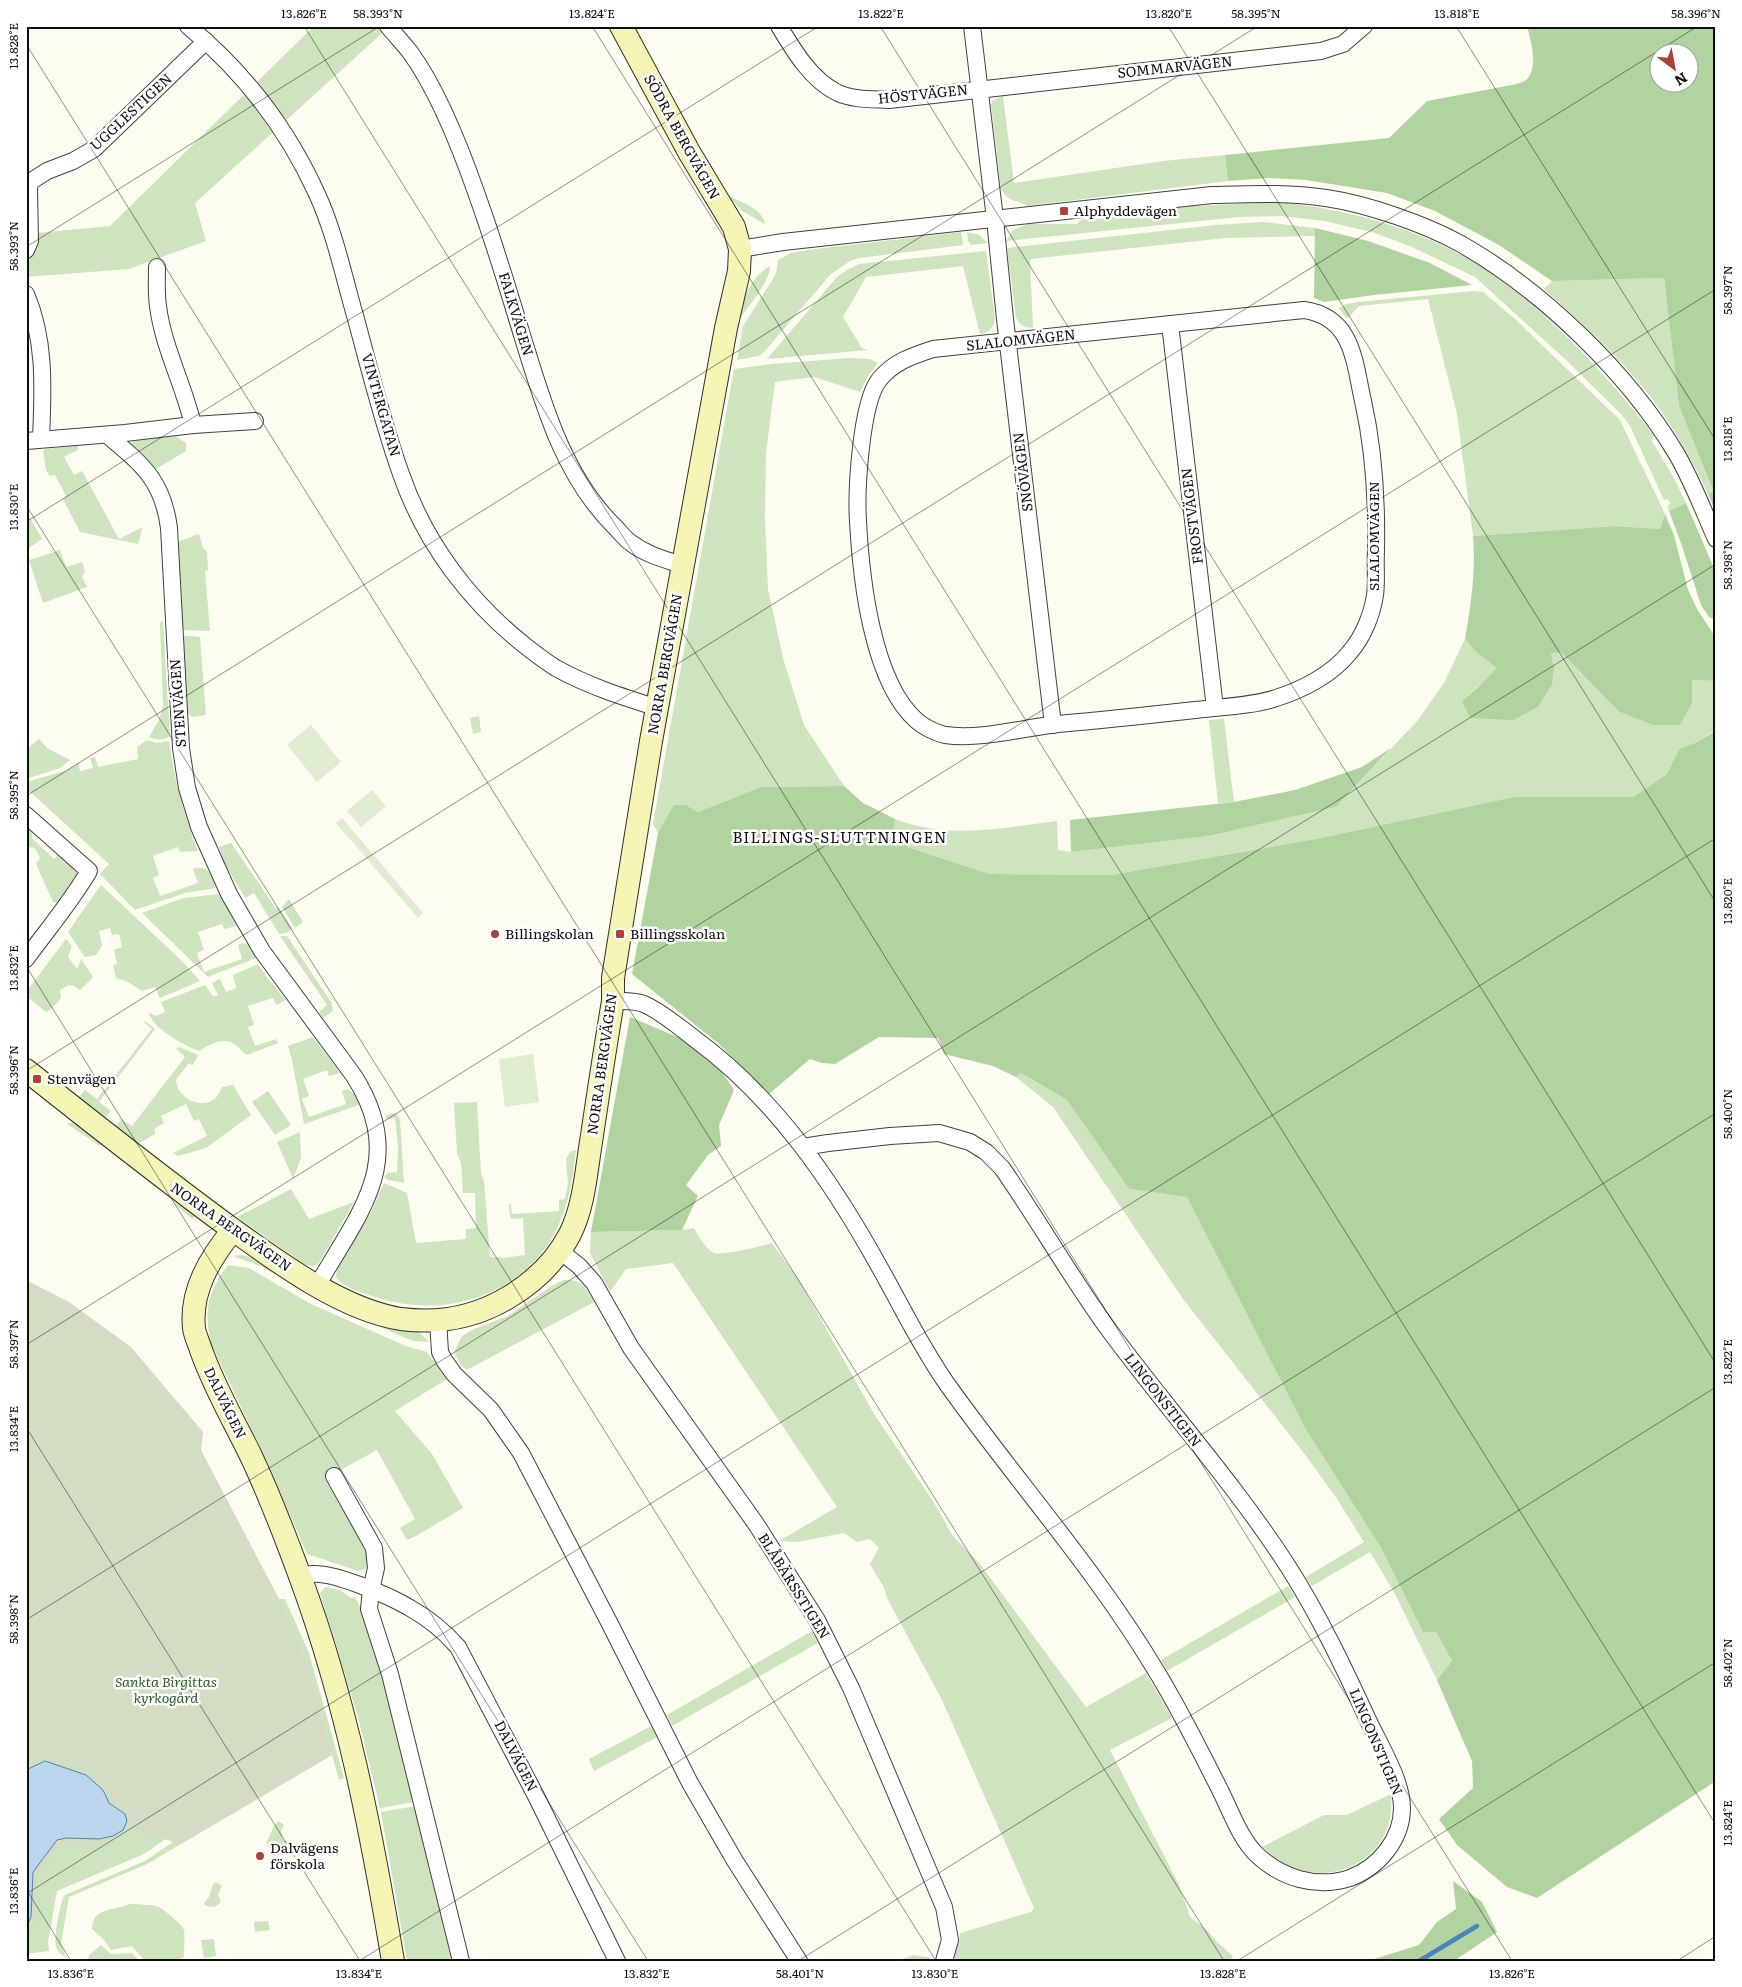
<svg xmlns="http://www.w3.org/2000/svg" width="1742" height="1987" font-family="Literata,serif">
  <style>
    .green { fill: #cee4bf }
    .forest { fill: #b1d3a0; fill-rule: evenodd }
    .cemetery { fill: #d2ddc4 }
    .pitch { fill: #dfeccf }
    .water { fill: #bcd6ee; stroke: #4c82bc }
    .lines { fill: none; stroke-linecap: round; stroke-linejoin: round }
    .stream { stroke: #4c82bc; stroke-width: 4.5 }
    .street-casing { stroke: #414141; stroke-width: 18 }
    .secondary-casing { stroke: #303030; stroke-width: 24 }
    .street { stroke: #fff; stroke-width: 16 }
    .secondary { stroke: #f4f5b5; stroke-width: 22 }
    .ticks { fill: none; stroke: #0e0e0e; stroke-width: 1; stroke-opacity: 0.45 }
    .poi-dot { fill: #ad4038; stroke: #fff; stroke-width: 2 }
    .labels { text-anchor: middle; stroke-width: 5; stroke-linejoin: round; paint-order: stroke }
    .street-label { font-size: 14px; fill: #0e0e0e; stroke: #fff }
    .poi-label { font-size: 14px; fill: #0e0e0e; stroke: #fff; text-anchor: start }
    .park-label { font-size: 14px; font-style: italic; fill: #2b5e27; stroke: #fff }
    .neighbourhood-label { font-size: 15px; letter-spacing: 1px; fill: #0e0e0e; stroke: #fff }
    .neatline { fill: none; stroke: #0e0e0e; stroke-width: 2 }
    .ticks-label { font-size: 12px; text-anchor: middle; fill: #0e0e0e }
  </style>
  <rect width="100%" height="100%" fill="#fdfcf1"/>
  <g class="green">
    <path d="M314 26H390L195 203 206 241 129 269 26 277V234L110 226Z"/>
    <path d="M1003 96 1014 183 1163 161 1225 155 1228 181 1027 206C1015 199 1009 203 1001 189L991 104 993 100Z"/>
    <path d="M727 195C739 202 762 207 765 224L742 211Z"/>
    <path d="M1280 202C1358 211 1436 233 1500 279 1511 286 1520 295 1530 303 1576 343 1617 387 1654 436L1652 441 1675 480 1686 503 1669 511 1667 506 1670 504 1668 499 1664 500 1630 426 1621 414 1566 360 1475 277 1412 247 1375 233 1325 221 1281 216 1239 217 1006 241 1013 230 1028 224H1077L1081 220 1191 206Z"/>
    <path d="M1263 222 1315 228V236L1226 238 1030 259 1033 328C1024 327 1020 326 1016 317L1007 248 1216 225Z"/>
    <path d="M961 232 963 245 859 258 850 261 831 274 764 352 759 356 737 360 743 326 776 274 778 260 791 253 807 250Z"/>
    <path d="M967 232 980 235 987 243 971 245 968 241Z"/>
    <path d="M986 251 995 318C994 328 990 332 980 334L963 266 866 277 843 317 862 348 868 350 767 359 837 277 847 270 859 264Z"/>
    <path d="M770 266C770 283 746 308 737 323 742 300 749 279 770 266Z"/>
    <path d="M1664 278 1679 406 1713 492 1708 494C1690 456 1669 419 1642 386 1612 351 1578 320 1544 289L1552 281Z"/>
    <path d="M1473 291 1483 292 1515 319 1620 420 1665 514 1660 529 1615 526 1473 536 1457 414 1428 299 1359 306 1347 319 1339 308 1346 304 1359 302Z"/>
    <path d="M849 358 870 359 878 363 868 376 860 392 814 377 775 382 766 453 765 520 768 589 783 658 804 725 844 786 761 787 698 812 686 805H675L658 833 653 824 734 369 772 364Z"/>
    <path d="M175 436 186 443V451L156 469 131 444C136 436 165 437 175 436Z"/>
    <path d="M76 446H78V450L64 457 74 475 82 471 119 539 143 527 138 544 80 532 63 499 66 496 55 475 50 476 46 470 43 451 46 449Z"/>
    <path d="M26 511 42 539 26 550Z"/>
    <path d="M199 534 203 548 207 552 208 570 205 571 210 631 181 630 178 544 180 541Z"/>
    <path d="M60 550 66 567 82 562 85 571 82 577 87 587 43 603 29 560Z"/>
    <path d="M163 621 170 736C164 741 156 740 149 737L159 720 163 706 160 625V623Z"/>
    <path d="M181 635 200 637 206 715 192 717 187 712Z"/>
    <path d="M1465 639 1475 651 1498 668 1462 701 1554 668 1551 654 1561 652 1618 711 1692 703 1691 680 1716 681V725L1714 731 1695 743 1679 749 1667 774 1633 797H1514L1316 839 1111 875 990 874 907 847 894 829 895 819C949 840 1001 828 1057 821L1058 850 1071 852 1209 836 1336 807 1418 720 1444 683Z"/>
    <path d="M479 716 481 732 473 734 470 718Z"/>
    <path d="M1224 719 1234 802 1218 803 1209 720Z"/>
    <path d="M39 739 47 748 70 760 60 768 26 779V750Z"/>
    <path d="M147 740 156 743 169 741C175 783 183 812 198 851L180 852 178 847 153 856 159 875 153 878 160 896 198 883 193 869C210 865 210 875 216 888L185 893 135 910 100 874 109 864 26 788V782L68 770 78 763 80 771 93 768 90 758 95 757 98 767 138 759 137 747Z"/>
    <path d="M26 822 33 828 32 838 54 859 58 855C88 874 77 879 61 904L53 902 36 864 40 858 35 848 28 847 26 843Z"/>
    <path d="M231 843 275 907 279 908 293 929 287 933 279 934 254 893 245 898 225 864 219 847Z"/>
    <path d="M101 885 182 961 200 981 160 998 155 987 142 991 128 982 116 978 113 965 117 964 114 950 122 947 119 934 112 935 110 928 99 931 102 946 96 955 85 957 68 932Z"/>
    <path d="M220 894 237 926 224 929 222 924 198 932 204 950 197 953 204 972 242 959 238 945 243 943 250 946 256 958 208 977 142 913 183 898Z"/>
    <path d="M289 899 303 922 295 928 282 907Z"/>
    <path d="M280 936H287L331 1002 333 1011 323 1018 319 1012 327 1005Z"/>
    <path d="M66 939 72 946 68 957 77 969 81 959 93 977 80 990 74 986 69 985 60 990 61 998 51 1009 46 1012 26 996V992Z"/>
    <path d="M258 964 269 980 286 1000 276 1005 273 998 248 1006 254 1025 248 1027 255 1046 276 1039 278 1043 247 1055C242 1052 239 1047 234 1044 224 1037 209 1044 200 1051 186 1047 150 1027 149 1012L155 1016 165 1012 161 1002 205 985 213 996 218 995 212 983 220 979 226 992 236 988 233 975Z"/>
    <path d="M145 1021 155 1029 99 1102 111 1111 105 1118 78 1098 85 1090 97 1099 152 1029 144 1022Z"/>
    <path d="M313 1037 340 1073 329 1076 327 1070 303 1079 309 1096 302 1099 309 1117 346 1104 342 1091 348 1089 355 1095 359 1105 304 1124 292 1060 288 1046Z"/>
    <path d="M179 1047 198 1055 193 1065 188 1064 176 1080C176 1095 198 1110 213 1100 217 1098 220 1092 222 1087L233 1085 251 1115 206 1148 178 1156 173 1153 207 1136 199 1119 194 1121 186 1104 161 1116 164 1123 155 1128V1134L138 1144 116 1126 121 1119 132 1126 185 1057 176 1049Z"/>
    <path d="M1021 1073 1067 1100 1129 1189 1187 1197 1305 1428 1380 1546 1423 1632H1436L1452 1661 1437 1680 1395 1594 1370 1552 1312 1586 1306 1577 1364 1542 1337 1499 1307 1457 1183 1299 1053 1107 1016 1077Z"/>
    <path d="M268 1091 291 1125 275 1135 252 1102Z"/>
    <path d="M477 1102 481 1174 484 1181 490 1257H500L501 1258 525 1255 523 1218 512 1219 510 1217 509 1204H511L512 1214 559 1211V1200L565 1199 568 1184 566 1159 570 1152 576 1150C573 1175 570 1200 559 1224 529 1293 448 1320 379 1298 368 1295 340 1287 336 1277L337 1269 371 1212 384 1183 407 1193 416 1243 466 1239V1229L476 1228 475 1193H463L461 1163 457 1153 454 1103Z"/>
    <path d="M395 1113 397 1114 400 1120 404 1183 388 1180 384 1177 388 1173 397 1172 398 1146 395 1118 385 1119 387 1115Z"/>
    <path d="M73 1122H78L104 1142 100 1146 67 1124Z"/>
    <path d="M300 1132 301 1158 293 1179 277 1142Z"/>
    <path d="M291 1189 309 1219 354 1202 319 1263C314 1267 310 1266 304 1264L237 1217Z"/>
    <path d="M173 1203 185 1207 197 1216 192 1219Z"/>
    <path d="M694 1228C699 1236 705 1249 714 1253 720 1256 764 1246 772 1243L799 1280 874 1414 933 1501 953 1536 980 1564 994 1583 1086 1707 1146 1673 1172 1718 1110 1750 1179 1885 1190 1917 1207 1930 1217 1942 1233 1956 1230 1961H952L955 1947 959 1944 960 1933 1031 1912 1034 1908 942 1700 889 1602 883 1586 870 1564 879 1548 870 1539 857 1542 844 1533 797 1542 779 1541 837 1507 673 1263 626 1269 610 1292 590 1253 591 1232 682 1230Z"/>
    <path d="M242 1255 256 1259 418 1331 429 1342 413 1341 342 1311 260 1266 233 1256Z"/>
    <path d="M228 1265 249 1268 311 1304 406 1346 427 1352 447 1379 395 1411 432 1454 463 1508 418 1535 407 1540 400 1528 415 1519 377 1450 328 1477 369 1550 370 1561 365 1569 358 1571 307 1554 271 1470 211 1344C204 1311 207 1292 228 1265Z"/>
    <path d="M564 1280C583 1279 585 1287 594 1302L467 1370 460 1364 454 1352 462 1336 474 1329 508 1316 553 1285Z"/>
    <path d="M1288 1586 1295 1597 1167 1671 1161 1660Z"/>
    <path d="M326 1587 340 1590 351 1598 355 1597 366 1618 381 1662 415 1802 380 1808 358 1717 322 1600 320 1593Z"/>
    <path d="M278 1599H285L309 1653 344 1778 339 1780 332 1755 147 1864 69 1897 61 1943 67 1961C65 1956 59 1954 57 1949 52 1941 60 1903 65 1895L145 1861 193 1828Z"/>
    <path d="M812 1631 818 1643 672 1726 667 1715Z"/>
    <path d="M651 1726 657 1737 594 1771 589 1759Z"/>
    <path d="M1391 1794C1398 1859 1330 1893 1277 1860 1272 1857 1267 1851 1262 1847L1324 1815H1347Z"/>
    <path d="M416 1806 455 1961H407L381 1812Z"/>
    <path d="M127 1821 176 1832 144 1854 57 1891 48 1942 49 1951 26 1954V1928L33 1872 57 1840Z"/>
    <path d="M279 1821 284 1825 281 1831 283 1840 287 1842 285 1845 279 1848 274 1846 269 1847 266 1842C272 1835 271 1826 279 1821Z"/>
    <path d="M216 1882 222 1886 218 1895 221 1902 215 1907 206 1906 204 1903 209 1897 213 1884Z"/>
    <path d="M129 1904C134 1904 152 1905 157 1906 162 1908 182 1924 184 1930 185 1932 184 1953 184 1957L175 1961H145L132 1946 111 1950 104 1940 92 1929C92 1907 114 1911 129 1904Z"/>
    <path d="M268 1921 270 1930 255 1932 254 1922Z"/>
    <path d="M214 1939 216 1956 204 1958 201 1940Z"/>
    <path d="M101 1945 111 1954 132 1953 139 1961H88L89 1955Z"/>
    <path d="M913 1955 928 1957 934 1961H898Z"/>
  </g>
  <g class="forest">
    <path d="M1527 26H1716V512L1708 494 1713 491 1679 406 1664 278 1552 281 1499 245 1435 211 1387 193 1306 180 1268 178 1228 181 1225 155 1389 138 1427 101 1517 84C1520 83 1526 81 1528 78 1538 65 1531 41 1527 26ZM1690 52V82H1660V52Z"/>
    <path d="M1315 228 1368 241 1430 263 1472 285 1374 295 1324 302 1314 298Z"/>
    <path d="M1686 503 1716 573V620L1709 617 1701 605 1682 546 1669 511Z"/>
    <path d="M1665 514 1674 535 1688 590 1697 609 1716 638V681L1692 680V703L1680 725H1653L1618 711 1561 652 1551 654 1554 668 1552 684 1538 707 1513 720 1470 718 1462 701 1476 689 1497 668 1475 651 1465 639C1471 604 1476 571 1473 536L1615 526 1660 529Z"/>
    <path d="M1716 725V1781L1537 1898 1507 1887 1457 1845 1439 1819 1473 1788 1472 1761 1437 1680 1452 1661 1436 1632H1423L1380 1546 1305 1428 1187 1197 1129 1189 1067 1100 1021 1073 1016 1077 993 1066 944 1054 938 1038 879 1037 835 1064 822 1063 810 1059 769 1094 719 1044 632 974 658 833 674 805H686L698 812 761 787 844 786 863 803 895 819 894 829 907 847 990 874 1111 875 1316 839 1514 797H1633L1667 774 1679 749 1695 743 1714 732Z"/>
    <path d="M1391 748 1336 807 1209 836 1071 852 1070 820 1234 802 1295 790 1362 767Z"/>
    <path d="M630 1017 687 1041 721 1071 734 1090 719 1125 721 1146 708 1155 686 1185 698 1196 682 1230 591 1232Z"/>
    <path d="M1453 1881 1482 1902 1497 1932 1454 1961H1368L1419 1945 1437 1922 1456 1909Z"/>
  </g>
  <path class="cemetery" d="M26 1280 69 1302 131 1347 203 1432 201 1450 289 1618 316 1687 332 1755 181 1844 130 1829 105 1845 61 1844 37 1875 36 1920 26 1934Z"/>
  <g class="pitch">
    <path d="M311 725 341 762 317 782 287 745Z"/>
    <path d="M372 790 386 806 361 827 347 811Z"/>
    <path d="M342 818 423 913 418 918 336 823Z"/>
    <path d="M533 1054 539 1102 505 1107 499 1059Z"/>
  </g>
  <path class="water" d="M45 1761 86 1775 103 1790 109 1803 125 1814 127 1821 123 1830 113 1836 99 1839 66 1838 57 1840 33 1872 31 1917 26 1928V1770Z"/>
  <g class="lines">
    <path class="stream" d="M1419 1961 1477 1926"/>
    <g class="street-casing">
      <g id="street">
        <path d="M188 26C244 72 287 128 317 194 335 233 344 278 356 319 370 371 383 424 401 474 425 543 470 603 528 648 537 655 546 662 556 668 588 686 623 697 658 708"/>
        <path d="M388 26C395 35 403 43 410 52 437 89 462 152 477 195 494 242 508 289 522 335 543 403 563 476 615 527 620 532 625 539 631 543 647 555 664 559 682 565"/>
        <path d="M779 26C794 51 811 80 838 93 854 100 872 99 889 100L1321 51 1343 44 1364 26"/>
        <path d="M972 26 995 219 1005 319 1053 725"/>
        <path d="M740 249 783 242 1212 195C1250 194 1288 192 1326 198 1367 204 1425 224 1461 244 1542 290 1628 373 1676 453 1692 480 1703 510 1716 539"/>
        <path d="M26 250 30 241 29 189 30 182 47 171 73 161 94 149 206 41"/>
        <path d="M157 267C157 280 156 293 158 306 163 347 184 385 193 425"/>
        <path d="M26 294C46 341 43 390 41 439"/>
        <path d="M1304 310C1353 317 1354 361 1363 401 1374 450 1377 501 1376 551 1375 565 1377 581 1375 595 1372 615 1363 637 1350 652 1333 674 1302 690 1276 698 1254 706 1219 707 1195 710 1150 715 1104 720 1058 724 1021 728 982 740 945 735 936 733 924 727 917 721 872 682 861 578 858 521 856 490 861 403 879 380 893 362 912 356 933 349Z"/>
        <path d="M1170 324 1215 708"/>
        <path d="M107 435C143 465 163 481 169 528L181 748 187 788 199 827 229 894 262 951 354 1076C408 1161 359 1212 317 1286"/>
        <path d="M26 441 125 433 193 425 255 421"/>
        <path d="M26 815 89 871C71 902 47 930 26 959"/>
        <path d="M613 1001C623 1001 634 1000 644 1004 662 1012 679 1027 695 1039 775 1098 832 1181 880 1268 902 1307 921 1347 947 1384 1016 1481 1097 1571 1158 1674 1181 1712 1201 1752 1221 1792 1231 1812 1240 1838 1256 1854 1281 1878 1316 1889 1350 1878 1379 1867 1402 1839 1402 1808 1402 1781 1381 1747 1369 1722 1345 1670 1320 1617 1289 1568 1235 1484 1168 1410 1109 1330 1071 1278 1039 1221 1002 1168L986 1152 970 1142 939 1133 890 1136 828 1143 803 1147"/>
        <path d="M560 1251 579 1266 594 1283 631 1348 756 1524 817 1620 851 1688 944 1907 950 1940 944 1961"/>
        <path d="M438 1320 440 1352 444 1360 454 1374 491 1410 521 1453 610 1624 690 1783 735 1861 799 1961"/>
        <path d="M334 1476 374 1548 376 1568 371 1590 369 1609 390 1674 461 1961"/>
        <path d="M301 1578C304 1576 308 1574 312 1574 334 1572 390 1596 410 1608 428 1618 445 1632 458 1647L536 1796 617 1961"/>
      </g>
    </g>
    <g class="secondary-casing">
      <g id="secondary">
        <path d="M26 1070C94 1124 162 1178 232 1229 279 1263 343 1310 401 1319 439 1324 476 1317 509 1297 534 1282 556 1261 570 1234 584 1206 586 1173 591 1142 598 1095 605 1048 613 1001V978L651 741 726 328 739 271 740 249 734 227 689 152 621 26"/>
        <path d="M233 1230C210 1258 190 1291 194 1328 195 1336 199 1343 201 1350 214 1387 234 1421 251 1456 270 1496 286 1538 301 1579 347 1704 371 1830 393 1961"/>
      </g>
    </g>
    <use href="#street" class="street"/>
    <use href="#secondary" class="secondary"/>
  </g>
  <path class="ticks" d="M304 26 1512 1961M592 26 1716 1825M880 26 1716 1364M1168 26 1716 903M1456 26 1716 441M26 44 1224 1961M26 247 380 26M26 505 936 1961M26 522 819 26M26 796 1258 26M26 966 648 1961M26 1071 1698 26M26 1345 1716 289M26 1427 360 1961M26 1620 1716 564M26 1889 71 1961M26 1894 1716 838M359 1961 1716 1113M798 1961 1716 1387M1237 1961 1716 1662M1677 1961 1716 1936"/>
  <g class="poi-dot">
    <rect x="1059" y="206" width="10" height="10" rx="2.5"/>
    <circle cx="495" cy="934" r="5"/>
    <rect x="615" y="929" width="10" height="10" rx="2.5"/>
    <rect x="32" y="1074" width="10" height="10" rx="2.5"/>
    <circle cx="260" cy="1856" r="5"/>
  </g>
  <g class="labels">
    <g class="street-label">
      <text transform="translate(1175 67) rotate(-6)" y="5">SOMMARVÄGEN</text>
      <text transform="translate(923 94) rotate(-6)" y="5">HÖSTVÄGEN</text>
      <text transform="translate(131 112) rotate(-43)" y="5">UGGLESTIGEN</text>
      <text transform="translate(682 137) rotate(61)" y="5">SÖDRA BERGVÄGEN</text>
      <text transform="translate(516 314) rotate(73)" y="5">FALKVÄGEN</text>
      <text transform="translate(1021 340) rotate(-6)" y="5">SLALOMVÄGEN</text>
      <text transform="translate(381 405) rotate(74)" y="5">VINTERGATAN</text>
      <text transform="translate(1023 472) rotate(-97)" y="5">SNÖVÄGEN</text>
      <text transform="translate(1192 516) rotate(-97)" y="5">FROSTVÄGEN</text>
      <text transform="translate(1374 536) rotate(-90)" y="5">SLALOMVÄGEN</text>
      <text transform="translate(665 664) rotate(-80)" y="5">NORRA BERGVÄGEN</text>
      <text transform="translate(178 703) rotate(-94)" y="5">STENVÄGEN</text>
      <text transform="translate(602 1064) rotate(-82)" y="5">NORRA BERGVÄGEN</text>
      <text transform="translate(231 1227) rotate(35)" y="5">NORRA BERGVÄGEN</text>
      <text transform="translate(1163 1400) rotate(52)" y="5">LINGONSTIGEN</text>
      <text transform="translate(225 1403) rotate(64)" y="5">DALVÄGEN</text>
      <text transform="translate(794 1586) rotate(58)" y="5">BLÅBÄRSSTIGEN</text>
      <text transform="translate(1376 1742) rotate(67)" y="5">LINGONSTIGEN</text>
      <text transform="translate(516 1756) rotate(63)" y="5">DALVÄGEN</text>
    </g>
    <g class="poi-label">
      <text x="1074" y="216">Alphyddevägen</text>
      <text x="505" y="939">Billingskolan</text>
      <text x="630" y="939">Billingsskolan</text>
      <text x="47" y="1084">Stenvägen</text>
      <text x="270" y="1853">Dalvägens<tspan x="270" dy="16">förskola</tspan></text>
    </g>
    <g class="park-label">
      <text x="166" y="1687">Sankta Birgittas<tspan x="166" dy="16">kyrkogård</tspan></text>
    </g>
    <g class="neighbourhood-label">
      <text x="840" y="843">BILLINGS-SLUTTNINGEN</text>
    </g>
  </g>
  <rect width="1742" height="1987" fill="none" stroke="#ffffff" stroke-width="55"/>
  <g transform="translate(1674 68) rotate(148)"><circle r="24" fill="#ffffff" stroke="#9f9f9f"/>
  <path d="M0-4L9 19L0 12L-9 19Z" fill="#ad4038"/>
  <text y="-8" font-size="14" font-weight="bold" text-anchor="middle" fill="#0e0e0e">N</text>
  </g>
  <rect x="28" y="28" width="1686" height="1932" class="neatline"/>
  <g class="ticks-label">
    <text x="304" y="18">13.826°E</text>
    <text x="378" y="18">58.393°N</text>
    <text x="592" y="18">13.824°E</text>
    <text x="881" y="18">13.822°E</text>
    <text x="1169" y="18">13.820°E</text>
    <text x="1256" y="18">58.395°N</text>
    <text x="1457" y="18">13.818°E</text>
    <text x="1696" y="18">58.396°N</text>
    <text transform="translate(14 46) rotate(-90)" y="4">13.828°E</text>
    <text transform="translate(14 246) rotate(-90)" y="4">58.393°N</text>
    <text transform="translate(1728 290) rotate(-90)" y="4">58.397°N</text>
    <text transform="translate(1728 439) rotate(-90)" y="4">13.818°E</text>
    <text transform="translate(14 507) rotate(-90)" y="4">13.830°E</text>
    <text transform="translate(1728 565) rotate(-90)" y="4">58.398°N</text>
    <text transform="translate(14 795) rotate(-90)" y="4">58.395°N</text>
    <text transform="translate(1728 901) rotate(-90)" y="4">13.820°E</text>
    <text transform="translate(14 968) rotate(-90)" y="4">13.832°E</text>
    <text transform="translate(14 1070) rotate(-90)" y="4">58.396°N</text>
    <text transform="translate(1728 1114) rotate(-90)" y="4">58.400°N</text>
    <text transform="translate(14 1344) rotate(-90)" y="4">58.397°N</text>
    <text transform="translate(1728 1362) rotate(-90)" y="4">13.822°E</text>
    <text transform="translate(14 1429) rotate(-90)" y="4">13.834°E</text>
    <text transform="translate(14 1619) rotate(-90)" y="4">58.398°N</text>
    <text transform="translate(1728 1663) rotate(-90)" y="4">58.402°N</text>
    <text transform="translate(1728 1823) rotate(-90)" y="4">13.824°E</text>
    <text transform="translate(14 1891) rotate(-90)" y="4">13.836°E</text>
    <text x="71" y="1978">13.836°E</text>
    <text x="359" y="1978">13.834°E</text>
    <text x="647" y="1978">13.832°E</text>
    <text x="800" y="1978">58.401°N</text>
    <text x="935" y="1978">13.830°E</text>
    <text x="1223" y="1978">13.828°E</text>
    <text x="1512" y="1978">13.826°E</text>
  </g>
</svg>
